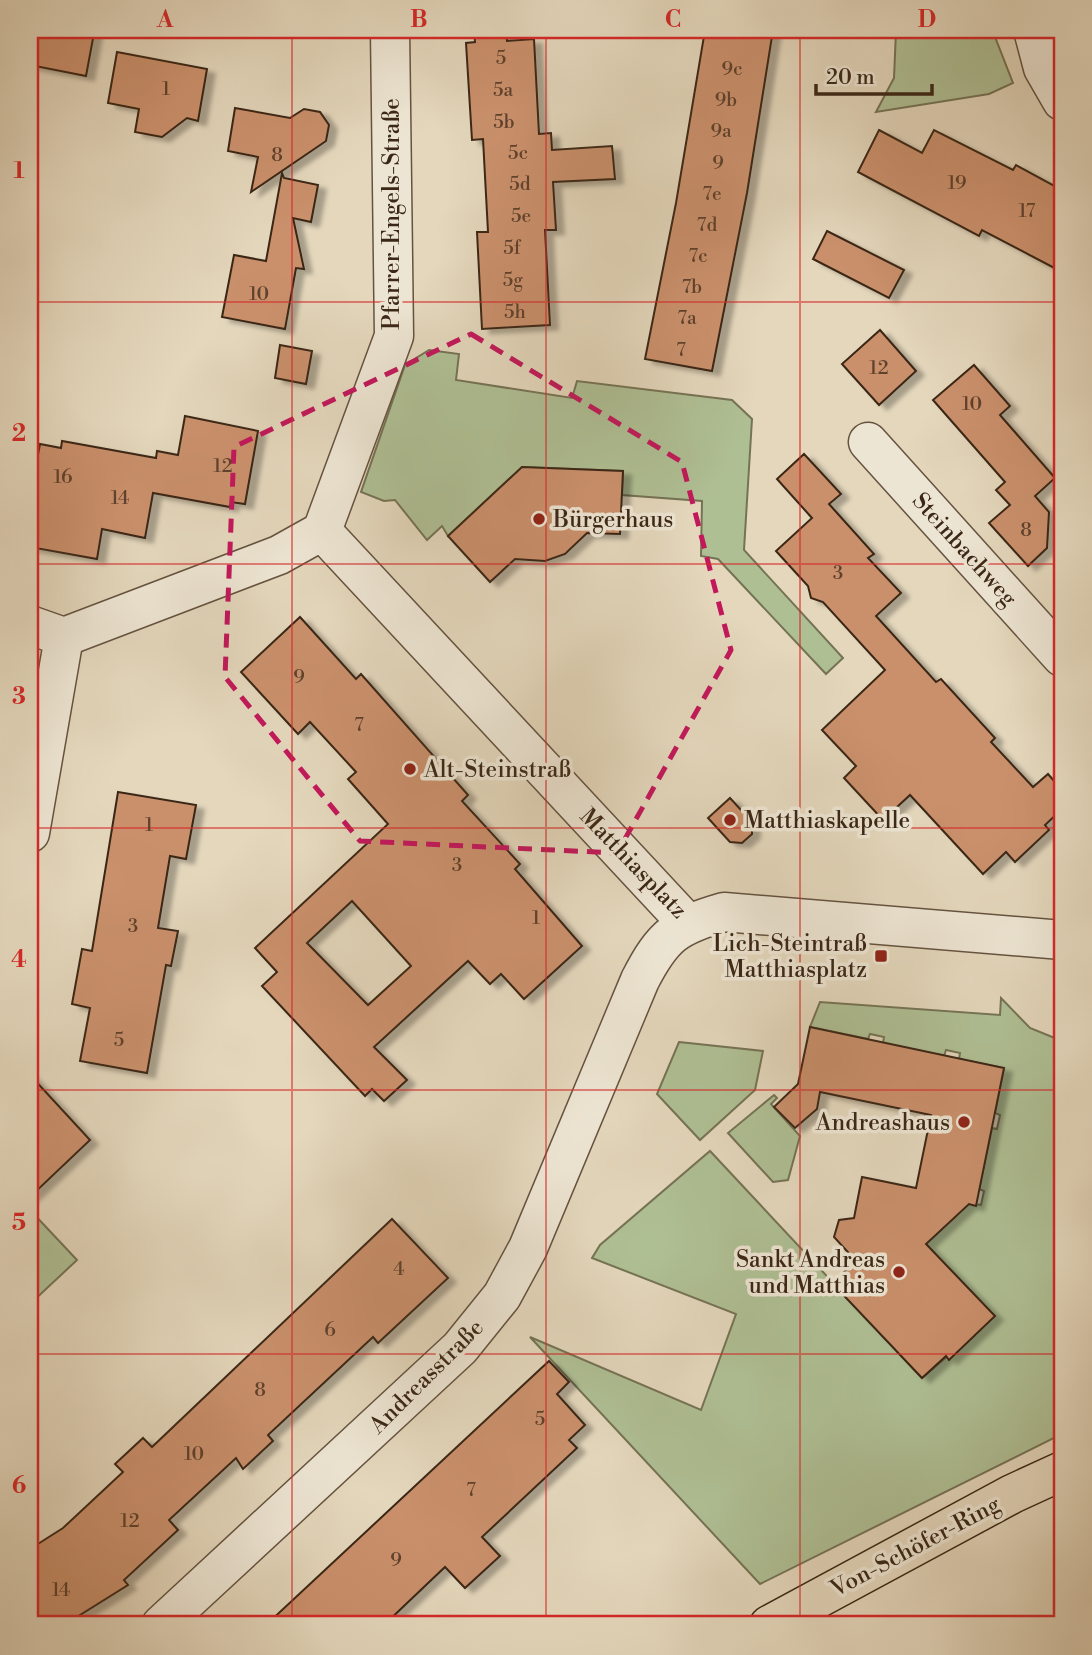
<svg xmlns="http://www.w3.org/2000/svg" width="1092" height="1655" font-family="'Libre Bodoni',serif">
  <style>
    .green { fill: #afbf94; stroke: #757355; stroke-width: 2 }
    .building { fill: #ca906c; stroke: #3b2716; stroke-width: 2; fill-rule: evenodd; filter: url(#shadow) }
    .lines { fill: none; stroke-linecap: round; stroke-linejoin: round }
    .minor-casing { stroke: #655340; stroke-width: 41 }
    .major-casing { stroke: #3b2716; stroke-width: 41 }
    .minor { stroke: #ede5d3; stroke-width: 38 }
    .major { stroke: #e4d7bc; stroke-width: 38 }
    .marked { fill: none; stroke: #c2185b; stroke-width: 5; stroke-dasharray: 14 9; stroke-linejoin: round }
    .grid { fill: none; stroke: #d62828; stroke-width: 2; stroke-opacity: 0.55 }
    .poi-dot { fill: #8f2418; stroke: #ede5d3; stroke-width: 2.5 }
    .labels { text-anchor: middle; stroke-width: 7; stroke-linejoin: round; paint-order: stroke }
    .number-label { font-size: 19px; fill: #5f412c }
    .street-label { font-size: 23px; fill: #3b2716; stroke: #ede5d3 }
    .poi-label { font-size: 23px; fill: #3b2716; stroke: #ede5d3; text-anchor: start }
    .neatline { fill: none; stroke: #d62828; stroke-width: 2.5 }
    .grid-label { font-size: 23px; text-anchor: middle; font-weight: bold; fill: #d62828 }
  </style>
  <defs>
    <filter id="shadow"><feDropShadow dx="8" dy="4.5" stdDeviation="2" flood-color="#0004"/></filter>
  </defs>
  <rect width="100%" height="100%" fill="#e4d7bc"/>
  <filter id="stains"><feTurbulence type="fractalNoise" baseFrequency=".00286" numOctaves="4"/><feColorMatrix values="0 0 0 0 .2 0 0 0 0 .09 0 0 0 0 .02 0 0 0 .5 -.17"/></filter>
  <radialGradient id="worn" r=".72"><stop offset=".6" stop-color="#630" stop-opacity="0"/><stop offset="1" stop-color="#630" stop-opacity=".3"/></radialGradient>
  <g class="green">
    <path d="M896 31 995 37 1013 83 989 94 876 112 894 78Z"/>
    <path d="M429 350 459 354 456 380 572 398 577 381 732 400 752 419 744 550 843 658 826 674 718 559 701 556 702 501 622 495 623 471 522 467 448 536 442 526 427 540 395 500 384 501 361 492 405 365Z"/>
    <path d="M1001 998 1030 1028 1062 1041V1434L760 1584 530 1337 701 1410 736 1314 592 1258 600 1245 710 1151 922 1378 994 1316 926 1244 957 1215 960 1202 981 1205 984 1191 979 1189 992 1128 997 1129 1000 1115 995 1113 1004 1068 959 1059 960 1053 946 1050 944 1056 883 1043 884 1037 870 1034 868 1039 810 1027 820 1002 1000 1015Z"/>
    <path d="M679 1042 763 1051 755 1090 700 1140 657 1094Z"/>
    <path d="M774 1095 777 1098 771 1104 800 1136 788 1180 773 1182 728 1133Z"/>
    <path d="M30 1210 77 1260 30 1304Z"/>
  </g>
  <g class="building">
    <path d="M30 30 94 33 86 76 30 65Z"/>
    <path d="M474 30H506L507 41 534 39 539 134 551 133 552 150 612 146 615 179 553 182 556 230H545L550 325 482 329 477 232H488L483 139 472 140 466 43 475 42Z"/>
    <path d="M705 30H773L747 193 712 371 645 359 676 203Z"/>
    <path d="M117 52 207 69 198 121 187 118 162 137 135 132 139 109 108 103Z"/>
    <path d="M235 108 290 118 304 109 320 112 329 125 326 141 251 192 258 157 228 151Z"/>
    <path d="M879 130 922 153 934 130 1013 170 1016 165 1062 190V272L982 230 979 236 858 172Z"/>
    <path d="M282 173 284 178 318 185 311 222 293 218 304 269 296 268 285 329 222 317 234 255 266 261Z"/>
    <path d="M827 231 904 270 889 298 813 259Z"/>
    <path d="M880 330 916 371 879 405 842 364Z"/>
    <path d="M280 345 312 351 306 384 275 378Z"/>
    <path d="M974 365 1010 406 1000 415 1055 478 1035 496 1049 512 1047 548 1028 566 989 523 1010 505 996 490 1005 482 933 400Z"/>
    <path d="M185 416 258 431 245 504 231 502 230 507 153 493 145 538 102 529 97 559 30 547V496L40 444 61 448 62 441 156 458 157 451 178 455Z"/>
    <path d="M804 454 841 494 829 504 874 554 868 558 901 593 876 616 936 682 941 679 995 738 991 742 1033 787 1048 774 1062 790V809L1045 825 1049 830 1015 862 1006 852 983 874 910 795 883 820 844 778 856 766 822 730 885 670 823 602 811 598 808 586 776 551 812 518 777 479Z"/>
    <path d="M522 467 623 471 620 534 587 533 565 554 545 561 515 559 490 582 448 536Z"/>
    <path d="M300 617 356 679 361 674 468 795 462 801 520 864 515 869 582 946 524 999 501 974 490 984 468 961 374 1047 407 1080 384 1101 372 1089 365 1096 262 986 277 972 255 948 388 824 348 779 356 772 310 722 298 734 241 672ZM352 901 411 966 368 1005 307 943Z"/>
    <path d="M118 792 196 805 186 859 170 856 158 928 178 931 171 966 166 965 147 1073 80 1061 90 1008 72 1004 82 949 92 951Z"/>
    <path d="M730 798 752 822V834L742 843 730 842 708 818Z"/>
    <path d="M810 1027 1004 1068 976 1206 969 1204 926 1244 995 1316 949 1360 946 1356 922 1378 832 1283 856 1261 834 1237 839 1220 854 1218 862 1177 916 1188 931 1115 820 1092 817 1109 795 1128 774 1107 798 1084Z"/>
    <path d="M30 1075 90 1140 30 1197Z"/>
    <path d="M392 1219 448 1278 378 1343 373 1337 268 1435 273 1441 243 1469 236 1458 169 1520 178 1530 124 1580 128 1585 64 1625H30V1549L63 1528 123 1472 115 1464 143 1438 152 1447Z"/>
    <path d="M549 1361 569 1382 557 1394 585 1425 569 1440 577 1448 482 1537 500 1556 465 1588 445 1567 384 1625H266Z"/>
  </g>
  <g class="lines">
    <g class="minor-casing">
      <g id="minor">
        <path d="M1033 30 1043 68 1062 101"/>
        <path d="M868 442 1062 657"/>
        <path d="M322 531 687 923"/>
        <path d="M30 625 64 637 279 555 322 531 394 336 390 30"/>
        <path d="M30 833 64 637"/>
        <path d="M161 1625 460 1348 502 1296 528 1248 640 980C663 935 676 926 724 912L1062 940"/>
      </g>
    </g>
    <g class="major-casing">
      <path id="major" d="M769 1625 1012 1494 1062 1471"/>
    </g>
    <use href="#minor" class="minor"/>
    <use href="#major" class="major"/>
  </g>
  <path class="marked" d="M471 334 682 462 731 650 617 853 360 841 225 677 234 447Z"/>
  <path class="grid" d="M292 30V1625M546 30V1625M800 30V1625M30 302H1062M30 564H1062M30 828H1062M30 1090H1062M30 1354H1062"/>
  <g class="poi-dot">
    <circle cx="539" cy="519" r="7"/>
    <circle cx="410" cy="769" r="7"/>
    <circle cx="730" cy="820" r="7"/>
    <rect x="874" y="949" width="14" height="14" rx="3.5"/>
    <circle cx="964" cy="1122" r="7"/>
    <circle cx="899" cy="1272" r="7"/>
  </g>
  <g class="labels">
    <g class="number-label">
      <text x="501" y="64">5</text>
      <text x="732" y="75">9c</text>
      <text x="166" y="95">1</text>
      <text x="503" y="96">5a</text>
      <text x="726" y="106">9b</text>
      <text x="504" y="128">5b</text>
      <text x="721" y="137">9a</text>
      <text x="518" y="159">5c</text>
      <text x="277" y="161">8</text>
      <text x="718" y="169">9</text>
      <text x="957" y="189">19</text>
      <text x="520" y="190">5d</text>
      <text x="712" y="200">7e</text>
      <text x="1027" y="217">17</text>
      <text x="521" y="222">5e</text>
      <text x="707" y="231">7d</text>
      <text x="512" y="254">5f</text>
      <text x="698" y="262">7c</text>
      <text x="513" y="286">5g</text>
      <text x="692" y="293">7b</text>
      <text x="259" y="300">10</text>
      <text x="515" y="318">5h</text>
      <text x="687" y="324">7a</text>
      <text x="681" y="356">7</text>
      <text x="879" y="374">12</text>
      <text x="972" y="410">10</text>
      <text x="223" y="472">12</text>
      <text x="63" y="483">16</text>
      <text x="120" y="504">14</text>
      <text x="1026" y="536">8</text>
      <text x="838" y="579">3</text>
      <text x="299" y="683">9</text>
      <text x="359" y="731">7</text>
      <text x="149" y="831">1</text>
      <text x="457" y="871">3</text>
      <text x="536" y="924">1</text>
      <text x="133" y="932">3</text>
      <text x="119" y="1046">5</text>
      <text x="399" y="1275">4</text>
      <text x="330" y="1336">6</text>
      <text x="260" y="1396">8</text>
      <text x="540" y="1425">5</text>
      <text x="194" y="1460">10</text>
      <text x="471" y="1496">7</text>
      <text x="130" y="1527">12</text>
      <text x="396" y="1566">9</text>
      <text x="61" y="1596">14</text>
    </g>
    <g class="street-label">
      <text transform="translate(391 214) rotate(-90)" y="8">Pfarrer-Engels-Straße</text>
      <text transform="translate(965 549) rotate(48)" y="8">Steinbachweg</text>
      <text transform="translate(634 863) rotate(46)" y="8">Matthiasplatz</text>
      <text transform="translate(426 1376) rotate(-45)" y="8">Andreasstraße</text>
      <text transform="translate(915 1546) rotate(-28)" y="8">Von-Schöfer-Ring</text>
    </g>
    <g class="poi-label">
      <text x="553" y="527">Bürgerhaus</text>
      <text x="424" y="777">Alt-Steinstraß</text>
      <text x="744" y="828">Matthiaskapelle</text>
      <text x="867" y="951" text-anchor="end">Lich-Steintraß<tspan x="867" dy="26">Matthiasplatz</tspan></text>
      <text x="950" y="1130" text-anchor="end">Andreashaus</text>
      <text x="885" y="1267" text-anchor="end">Sankt Andreas<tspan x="885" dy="26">und Matthias</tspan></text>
    </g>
  </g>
  <rect width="1092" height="1655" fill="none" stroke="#e4d7bc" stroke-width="77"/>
  <path d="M816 84v10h116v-10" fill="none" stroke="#3b2716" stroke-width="3.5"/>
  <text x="826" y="84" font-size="21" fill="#3b2716" stroke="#ede5d3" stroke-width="5" paint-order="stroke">20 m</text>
  <rect x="38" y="38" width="1016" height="1578" class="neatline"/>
  <g class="grid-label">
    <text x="165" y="27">A</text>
    <text x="419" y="27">B</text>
    <text x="673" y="27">C</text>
    <text x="927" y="27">D</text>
    <text x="19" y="178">1</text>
    <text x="19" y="441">2</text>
    <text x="19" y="704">3</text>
    <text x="19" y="967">4</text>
    <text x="19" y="1230">5</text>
    <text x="19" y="1493">6</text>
  </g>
  <rect width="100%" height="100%" filter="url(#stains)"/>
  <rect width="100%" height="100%" fill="url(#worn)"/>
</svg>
